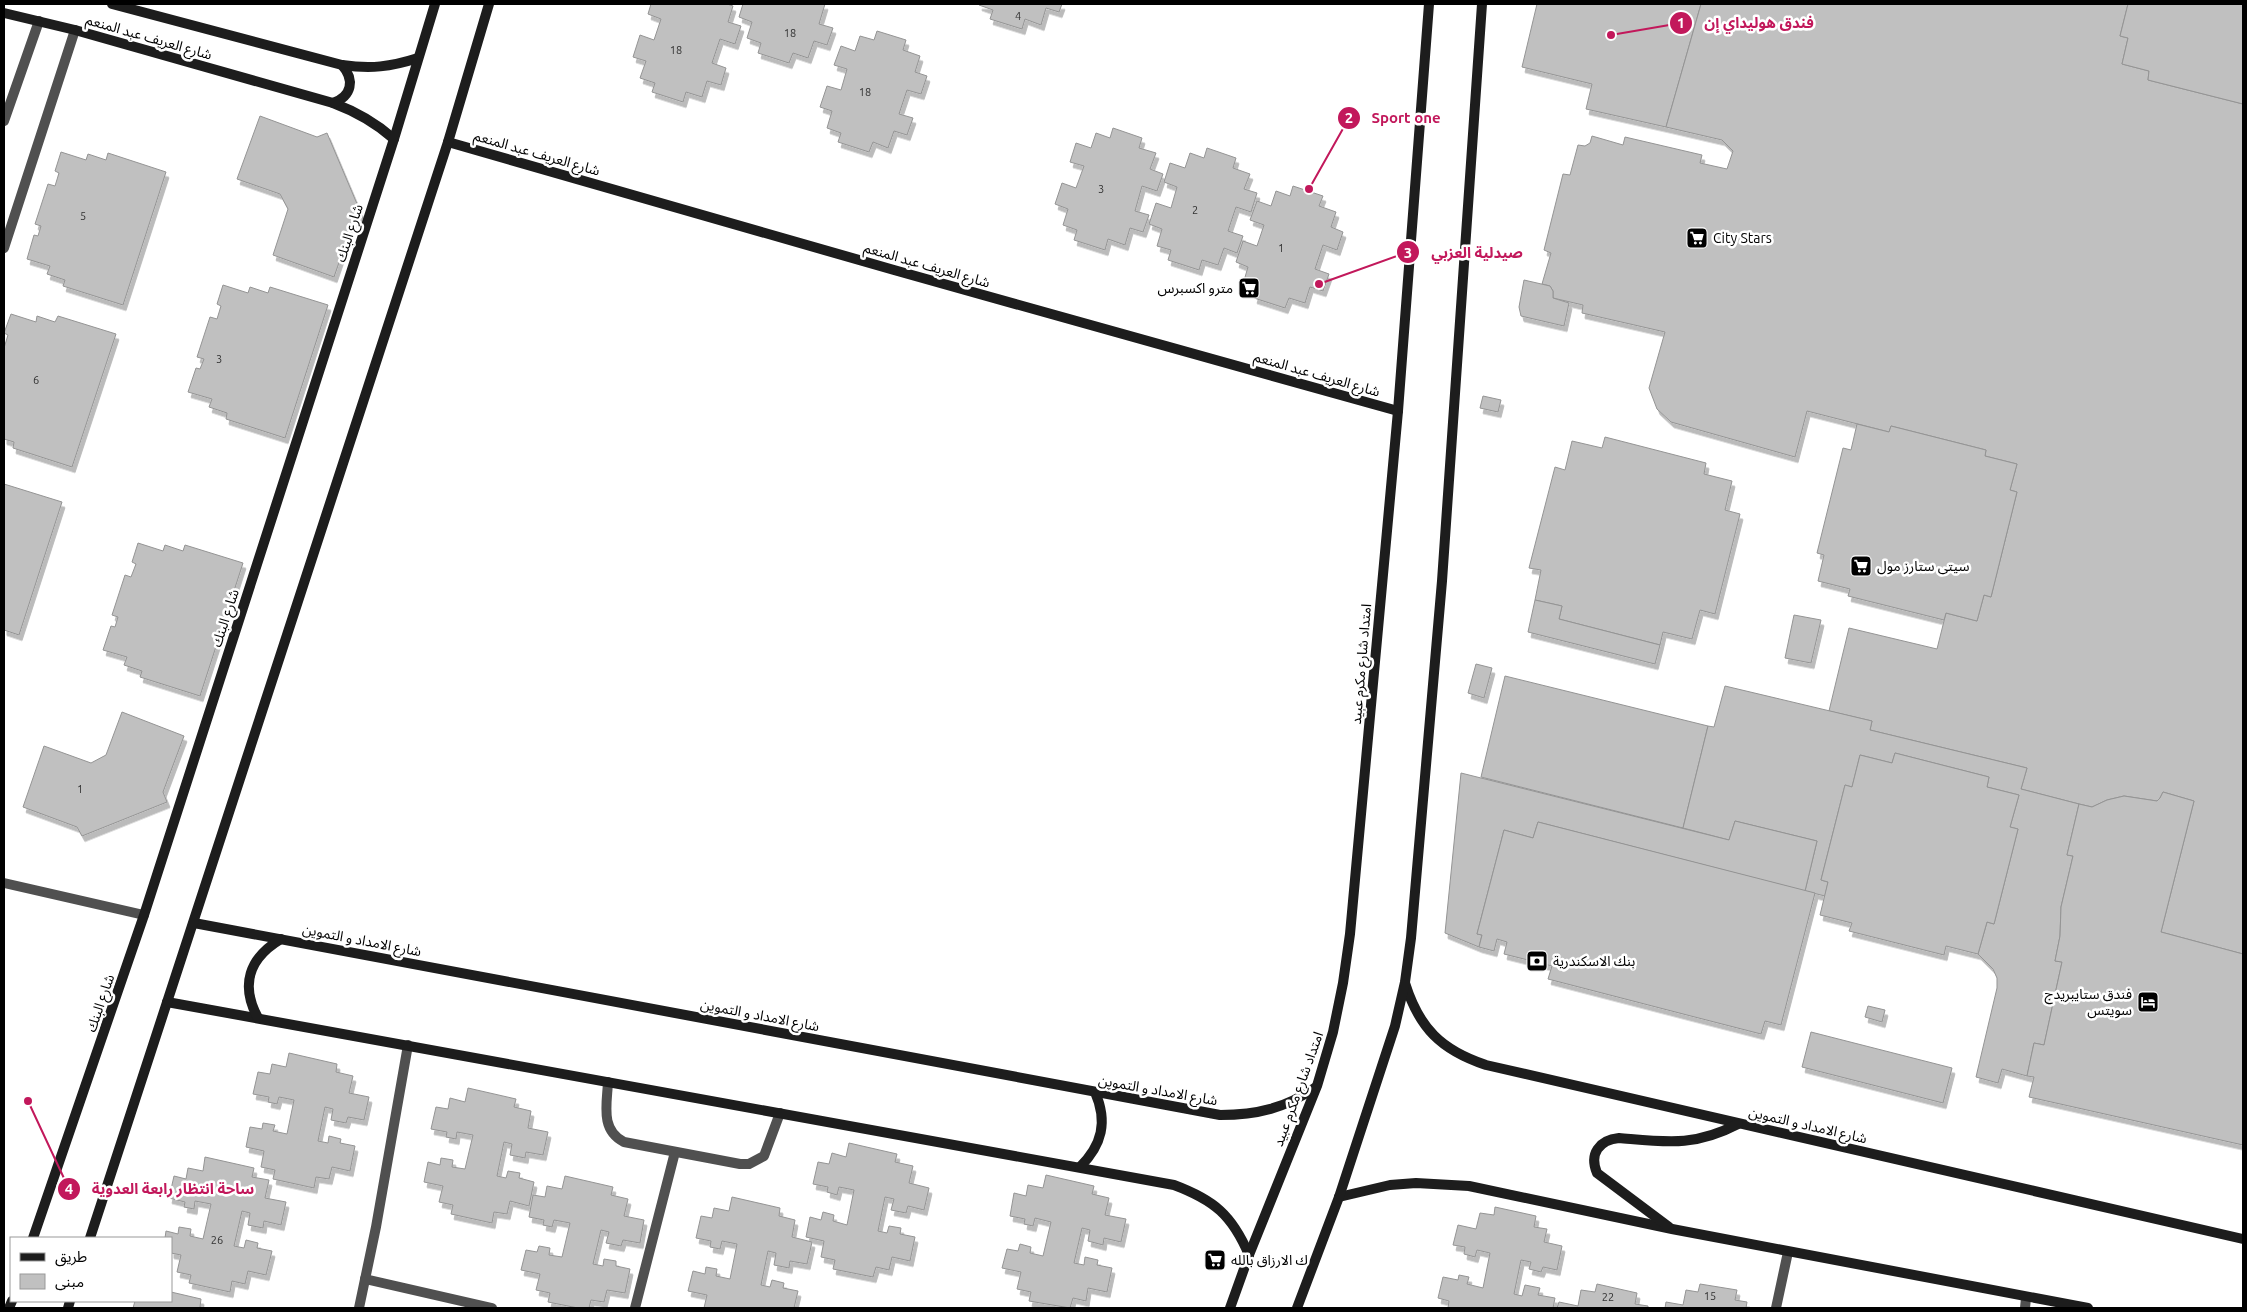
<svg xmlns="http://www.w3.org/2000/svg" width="2247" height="1312" font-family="Ubuntu,'Noto Sans Arabic',sans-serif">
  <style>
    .building { fill: #c0c0c0; stroke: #949494; filter: url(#shadow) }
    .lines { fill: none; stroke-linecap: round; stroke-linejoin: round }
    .street { stroke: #505050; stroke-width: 10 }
    .secondary { stroke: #1d1d1d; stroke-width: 10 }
    .labels { text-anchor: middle; stroke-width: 5; stroke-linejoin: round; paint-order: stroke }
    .number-label { font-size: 11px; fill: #303030 }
    .street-label { font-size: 14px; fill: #000; stroke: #fff }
    .poi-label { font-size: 14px; fill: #000; stroke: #fff; text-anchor: start }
    .leader { fill: none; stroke: #c2185b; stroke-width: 2 }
    .callout-dot { fill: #c2185b; stroke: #fff; stroke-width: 2 }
    .mark-label { font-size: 15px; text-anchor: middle; font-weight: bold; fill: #fff }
    .callout-label { font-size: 15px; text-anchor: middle; font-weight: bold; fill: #c2185b; stroke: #fff; stroke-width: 5; stroke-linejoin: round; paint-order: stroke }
  </style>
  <defs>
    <filter id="shadow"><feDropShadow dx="3" dy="5.5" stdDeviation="0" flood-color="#0004"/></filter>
  </defs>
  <rect width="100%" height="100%" fill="#fff"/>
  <g class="building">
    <path d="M651 4H727L733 6 728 22 741 26 735 44 720 39 712 63 726 68 721 85 707 81 702 97 686 92 683 102 652 92 655 83 640 78 646 61 633 57 640 35 654 40 661 19 648 14Z"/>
    <path d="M743 4H825L819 24 833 28 827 45 814 41 808 58 793 53 789 63 758 53 761 43 747 38 752 22 739 17Z"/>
    <path d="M979 4H1062L1059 12 1046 8 1041 25 1025 19 1022 29 990 19 993 10 979 5Z"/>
    <path d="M1537 4H1701L1666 127 1586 109 1592 84 1522 67Z"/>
    <path d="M1701 4H2128L2120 36 2128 38 2122 64 2149 71 2148 80 2243 104V954L2161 932 2194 801 2163 792 2160 798 2157 801 2124 796 2107 800 2092 807 2079 804 2021 789 2027 768 1870 730 1872 721 1829 711 1849 628 1937 649 1946 613 1977 621 1984 595 1991 597 2017 492 2010 490 2017 464 1985 456 1986 450 1891 426 1889 432 1807 411 1795 457 1671 422 1657 409 1649 388 1665 332 1582 313 1583 305 1553 298V291L1550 286 1542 284 1551 253 1544 250 1563 174 1570 175 1578 145 1585 146 1590 143 1592 136 1623 145 1625 137 1702 155 1700 163 1727 169 1733 151 1722 140 1666 127Z"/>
    <path d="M2128 4H2243V104L2148 80 2149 71 2122 64 2128 38 2120 36Z"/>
    <path d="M877 31 906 40 903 50 920 56 915 72 927 76 921 94 907 90 899 114 913 118 907 135 894 131 888 148 873 142 869 152 838 142 841 133 827 128 832 111 820 107 827 86 841 90 847 69 834 65 841 46 855 51 860 36 874 40Z"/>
    <path d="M260 116 317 137 327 133 363 218 353 222 334 277 273 255 288 209 280 194 237 179Z"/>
    <path d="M1113 128 1142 138 1139 148 1156 153 1150 169 1163 174 1157 191 1142 186 1135 211 1149 215 1143 232 1130 228 1125 245 1108 239 1105 250 1074 240 1077 230 1063 225 1068 209 1055 204 1062 183 1076 188 1084 166 1070 162 1076 143 1091 148 1096 133 1110 138Z"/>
    <path d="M1207 148 1236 158 1233 168 1250 174 1244 189 1257 193 1251 212 1236 207 1228 231 1243 236 1237 253 1224 248 1218 265 1202 260 1199 270 1168 260 1171 250 1157 246 1162 229 1149 224 1156 203 1171 208 1177 187 1164 182 1170 163 1185 168 1190 153 1204 158Z"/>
    <path d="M61 152 86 160 88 154 106 160 108 153 166 172 123 305 63 286 65 280 47 274 50 266 27 259 34 235 38 236 41 226 35 224 48 184 55 186 59 173 55 171Z"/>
    <path d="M1293 186 1323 196 1319 206 1336 212 1331 227 1343 232 1337 250 1323 245 1315 269 1329 274 1323 291 1310 287 1305 303 1289 298 1285 308 1254 298 1257 288 1243 284 1248 267 1236 262 1243 241 1257 246 1264 225 1250 220 1257 201 1271 206 1276 191 1290 196Z"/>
    <path d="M1524 280 1550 286 1553 291V298L1569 303 1564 326 1521 316 1519 307Z"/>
    <path d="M223 285 248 293 250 287 268 293 270 287 328 305 285 438 226 419 227 413 209 407 212 399 188 392 196 368 200 369 204 359 197 357 210 317 217 319 221 306 217 304Z"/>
    <path d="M11 314 36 322 37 316 55 322 58 316 116 334 72 467 13 448 14 442 4 439V348L8 335 4 333Z"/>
    <path d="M1483 396 1501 400 1498 412 1480 408Z"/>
    <path d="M1857 424 1889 432 1891 426 1986 450 1985 456 2017 464 2010 490 2017 492 1991 597 1984 595 1977 621 1946 613 1944 620 1848 596 1850 589 1818 581 1824 555 1817 553 1843 448 1851 450Z"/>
    <path d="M1605 437 1706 463 1704 474 1732 481 1725 510 1740 514 1715 614 1700 610 1692 639 1663 632 1660 645 1559 619 1562 606 1535 600 1541 570 1529 568 1555 467 1565 470 1572 441 1602 448Z"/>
    <path d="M4 484 62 502 19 635 4 630Z"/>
    <path d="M138 543 163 551 165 545 183 551 185 545 243 563 200 696 140 677 142 671 124 665 127 657 103 650 111 626 115 627 118 617 112 615 125 575 131 577 136 564 132 562Z"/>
    <path d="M1535 600 1562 606 1559 619 1660 645 1655 664 1528 632Z"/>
    <path d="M1794 615 1821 620 1811 663 1785 658Z"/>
    <path d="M1476 664 1492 668 1484 698 1468 693Z"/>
    <path d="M1505 676 1708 726 1683 828 1481 777Z"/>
    <path d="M1725 686 1872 721 1870 730 2027 768 2021 789 2079 804 2067 855 2073 856 2061 907 2060 936 2055 961 2062 962 2044 1045 2034 1043 2027 1076 2002 1069 1998 1083 1976 1077 1997 988V978L1993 969 1978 954 1987 922 1994 924 2018 829 2010 827 2019 795 1987 787 1989 777 1895 753 1892 763 1860 755 1852 787 1845 785 1821 880 1828 882 1825 896 1805 891 1817 841 1735 821 1729 840 1683 828 1708 726 1714 727Z"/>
    <path d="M122 712 184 736 163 792 167 802 82 836 77 827 23 807 44 746 91 763 106 755Z"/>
    <path d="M1895 753 1989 777 1987 787 2019 795 2010 827 2018 829 1994 924 1987 922 1978 954 1946 946 1944 955 1849 931 1852 923 1820 915 1828 882 1821 880 1845 785 1852 787 1860 755 1892 763Z"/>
    <path d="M1461 773 1729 840 1735 821 1817 841 1805 891 1538 822 1533 838 1504 830 1477 934 1482 935 1479 947 1445 933Z"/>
    <path d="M2163 792 2194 801 2161 932 2243 954V1145L2029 1097 2034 1077 2027 1076 2034 1043 2044 1045 2062 962 2055 961 2060 936 2061 907 2073 856 2067 855 2079 804 2092 807 2107 800 2124 796 2157 801 2160 798Z"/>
    <path d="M1538 822 1815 893 1781 1025 1765 1021 1761 1034 1687 1015 1548 979 1552 966 1504 954 1507 942 1497 939 1494 951 1479 947 1482 935 1477 934 1504 830 1533 838Z"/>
    <path d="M1868 1006 1885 1010 1882 1022 1865 1017Z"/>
    <path d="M1811 1032 1952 1068 1943 1103 1802 1067Z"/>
    <path d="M289 1053 337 1064 336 1072 353 1076 349 1093 369 1097 364 1120 348 1117 346 1123 331 1120 333 1109 325 1107 318 1141 328 1143 329 1136 341 1139 340 1143 355 1146 350 1171 332 1167 329 1179 316 1177 314 1188 273 1179 275 1170 261 1167 264 1151 246 1147 250 1127 262 1129 263 1123 275 1125 273 1131 287 1134 294 1100 279 1097 277 1104 268 1102 269 1097 253 1094 258 1072 270 1074 272 1064 286 1067Z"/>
    <path d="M468 1088 516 1099 514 1107 531 1111 528 1128 548 1132 543 1155 526 1152 525 1158 510 1155 512 1144 504 1142 497 1176 506 1178 508 1171 520 1173 519 1178 534 1182 529 1206 510 1201 507 1214 494 1212 492 1223 451 1214 453 1205 439 1202 443 1186 424 1182 428 1162 440 1165 441 1158 453 1160 452 1167 465 1169 473 1135 457 1132 456 1139 446 1137 447 1132 431 1129 436 1107 448 1109 450 1098 465 1102Z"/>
    <path d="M849 1143 897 1154 895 1162 913 1166 909 1183 929 1188 924 1210 908 1206 906 1213 891 1210 894 1199 885 1197 878 1231 887 1233 889 1226 901 1228 900 1234 915 1237 910 1261 892 1257 889 1270 876 1267 873 1277 833 1269 835 1260 821 1257 824 1241 806 1237 810 1217 821 1220 823 1212 834 1215 833 1221 847 1225 854 1190 839 1187 837 1195 827 1192 828 1187 813 1184 818 1162 829 1164 832 1153 846 1157Z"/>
    <path d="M205 1157 254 1168 252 1177 269 1180 265 1198 286 1202 281 1225 264 1221 263 1228 248 1225 250 1213 242 1211 234 1246 244 1248 246 1240 258 1243 257 1248 272 1251 266 1275 248 1271 245 1284 232 1281 230 1292 189 1283 191 1275 177 1272 181 1255 171 1253V1238H165L166 1231 178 1234 179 1227 191 1229 190 1236 203 1239 211 1204 195 1201 194 1209 184 1207 185 1202 169 1198 174 1176 186 1179 188 1168 203 1171Z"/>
    <path d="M1046 1175 1094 1186 1092 1194 1109 1198 1105 1215 1126 1219 1121 1242 1104 1238 1103 1245 1088 1241 1090 1230 1082 1228 1074 1263 1084 1265 1085 1257 1098 1260 1097 1265 1112 1268 1107 1292 1088 1288 1086 1301 1073 1298 1070 1308 1029 1301 1031 1292 1017 1289 1021 1272 1002 1268 1007 1249 1018 1251 1020 1244 1031 1247 1030 1253 1043 1256 1051 1222 1035 1218 1033 1226 1024 1224 1025 1219 1010 1216 1014 1193 1026 1196 1028 1185 1043 1188Z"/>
    <path d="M565 1176 613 1187 611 1195 628 1199 624 1216 644 1220 640 1243 623 1240 621 1246 606 1243 609 1232 601 1230 593 1264 603 1266 604 1259 616 1261V1266L630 1269 625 1293 607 1290 604 1302 591 1300 589 1308H578L548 1302 550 1293 536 1290 540 1274 521 1270 526 1250 537 1252 539 1246 550 1248 549 1255 562 1257 570 1223 554 1220 552 1227 543 1225 544 1220 529 1217 533 1195 545 1197 547 1186 562 1189Z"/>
    <path d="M732 1197 780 1208 779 1216 795 1220 792 1237 812 1242 807 1264 790 1261 789 1268 774 1265 776 1253 768 1251 761 1285 770 1287 772 1280 784 1283 783 1288 798 1291 794 1308H704L707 1295 688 1291 693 1271 705 1274 706 1267 717 1269 716 1276 730 1279 737 1244 722 1241 720 1249 710 1247 711 1241 696 1238 701 1216 712 1218 714 1208 729 1211Z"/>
    <path d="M1495 1207 1536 1216 1534 1227 1547 1229 1544 1242 1562 1246 1557 1270 1543 1267 1541 1272 1529 1269 1531 1262 1521 1260 1514 1294 1522 1296 1525 1285 1540 1288 1538 1295 1555 1298 1553 1308H1448L1449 1301 1438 1298 1443 1277 1458 1280 1459 1275 1469 1277 1467 1284 1483 1288 1490 1253 1477 1250 1475 1257 1464 1254 1465 1247 1453 1245 1458 1225 1476 1229 1480 1213 1494 1215Z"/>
    <path d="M1597 1284 1637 1293 1635 1304 1648 1306V1308H1557L1559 1302 1578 1306 1581 1290 1595 1292Z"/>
    <path d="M1700 1284 1737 1290 1735 1300 1747 1302 1746 1308H1665L1666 1302 1683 1305 1686 1290 1698 1292Z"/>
    <path d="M171 1292 201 1299 200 1307 206 1308H133L135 1301H171Z"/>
  </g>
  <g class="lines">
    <g class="street">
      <path d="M4 121 39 21"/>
      <path d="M4 248 75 30"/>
      <path d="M4 883 144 915"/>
      <path d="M608 1082C607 1104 600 1130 624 1142L740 1164H749L764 1156 780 1113"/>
      <path d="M365 1279 492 1308"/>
      <path d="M359 1308 376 1227 408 1045"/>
      <path d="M635 1308 675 1152"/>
      <path d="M1776 1308 1788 1252"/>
      <path d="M2025 1308 2026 1298"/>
    </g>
    <g class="secondary">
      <path d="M112 4 342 65C371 69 390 67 418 58"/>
      <path d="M4 13 75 30 333 103C357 112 375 122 394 139"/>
      <path d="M333 103C352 96 355 80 342 65"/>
      <path d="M448 142 894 270 1398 411"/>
      <path d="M194 923 1220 1115C1257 1115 1286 1108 1316 1087"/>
      <path d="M1405 983C1419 1028 1441 1050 1486 1065L2243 1239"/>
      <path d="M167 1002 1174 1185C1214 1200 1232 1215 1249 1255"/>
      <path d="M258 1018C240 985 249 958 281 939"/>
      <path d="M1080 1167C1102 1145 1108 1122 1095 1092"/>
      <path d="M1339 1197 1390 1185 1416 1183 1469 1186 1672 1229 2088 1308"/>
      <path d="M1669 1227 1597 1173C1589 1154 1599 1140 1619 1138 1666 1142 1694 1147 1738 1124"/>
      <path d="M33 1238 144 915 394 139 435 4"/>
      <path d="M90 1238 448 142 489 4"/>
      <path d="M9 1308 12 1301"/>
      <path d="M68 1308 70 1301"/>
      <path d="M1230 1308 1249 1255 1317 1086 1333 1032 1343 983 1350 934 1398 411 1429 4"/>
      <path d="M1297 1308 1339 1197 1395 1026 1405 982 1411 938 1442 581 1482 4"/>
    </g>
  </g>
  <defs>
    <g id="supermarket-square" transform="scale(1.125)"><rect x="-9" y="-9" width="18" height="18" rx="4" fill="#000" stroke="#fff"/><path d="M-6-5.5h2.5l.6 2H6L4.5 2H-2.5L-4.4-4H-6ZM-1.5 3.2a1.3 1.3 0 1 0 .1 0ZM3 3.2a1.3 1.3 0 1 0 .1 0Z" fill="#fff"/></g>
    <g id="bank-square" transform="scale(1.125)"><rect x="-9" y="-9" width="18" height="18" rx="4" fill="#000" stroke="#fff"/><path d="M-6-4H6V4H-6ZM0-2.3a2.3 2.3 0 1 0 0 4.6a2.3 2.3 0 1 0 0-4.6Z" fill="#fff"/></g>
    <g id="hotel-square" transform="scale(1.125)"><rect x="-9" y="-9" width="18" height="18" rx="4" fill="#000" stroke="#fff"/><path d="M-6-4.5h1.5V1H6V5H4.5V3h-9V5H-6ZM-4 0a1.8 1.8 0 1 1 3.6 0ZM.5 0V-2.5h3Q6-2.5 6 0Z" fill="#fff"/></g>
  </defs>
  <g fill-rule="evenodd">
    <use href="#supermarket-square" x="1697" y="238"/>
    <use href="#supermarket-square" x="1249" y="288"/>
    <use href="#supermarket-square" x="1861" y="566"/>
    <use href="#bank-square" x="1537" y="961"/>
    <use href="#hotel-square" x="2148" y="1002"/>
    <use href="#supermarket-square" x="1215" y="1260"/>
  </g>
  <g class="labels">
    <g class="number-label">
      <text x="1018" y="20">4</text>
      <text x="790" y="37">18</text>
      <text x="676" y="54">18</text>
      <text x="865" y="96">18</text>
      <text x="1101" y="193">3</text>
      <text x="1195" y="214">2</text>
      <text x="83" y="220">5</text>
      <text x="1281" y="252">1</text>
      <text x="219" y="363">3</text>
      <text x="36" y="384">6</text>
      <text x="80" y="793">1</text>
      <text x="217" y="1244">26</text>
      <text x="1710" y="1300">15</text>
      <text x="1608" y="1301">22</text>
    </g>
    <g class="street-label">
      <text transform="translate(149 37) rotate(16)" y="5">شارع العريف عبد المنعم</text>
      <text transform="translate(537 153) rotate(16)" y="5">شارع العريف عبد المنعم</text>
      <text transform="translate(349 233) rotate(-72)" y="5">شارع البنك</text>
      <text transform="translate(927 265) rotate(16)" y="5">شارع العريف عبد المنعم</text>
      <text transform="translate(1317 374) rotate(16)" y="5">شارع العريف عبد المنعم</text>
      <text transform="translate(225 618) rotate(-72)" y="5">شارع البنك</text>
      <text transform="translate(1361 664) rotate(-85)" y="5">امتداد شارع مكرم عبيد</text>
      <text transform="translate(362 940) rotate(11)" y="5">شارع الامداد و التموين</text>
      <text transform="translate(100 1003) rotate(-71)" y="5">شارع البنك</text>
      <text transform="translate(760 1015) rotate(11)" y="5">شارع الامداد و التموين</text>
      <text transform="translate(1298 1089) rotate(-70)" y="5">امتداد شارع مكرم عبيد</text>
      <text transform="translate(1158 1090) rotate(10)" y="5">شارع الامداد و التموين</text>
      <text transform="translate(1808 1125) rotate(13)" y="5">شارع الامداد و التموين</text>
    </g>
    <g class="poi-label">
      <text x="1713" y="243">City Stars</text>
      <text x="1233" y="293" text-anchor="end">مترو اكسبرس</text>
      <text x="1877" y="571">سيتى ستارز مول</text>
      <text x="1553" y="966">بنك الاسكندرية</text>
      <text x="2132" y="999" text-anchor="end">فندق ستايبريدج<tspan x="2132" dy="16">سويتس</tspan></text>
      <text x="1231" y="1265">ك الارزاق بالله</text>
    </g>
  </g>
  <path class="leader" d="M1611 35L1681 23M1309 189L1349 118M1319 284L1408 252M28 1101L69 1189"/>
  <g class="callout-dot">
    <circle cx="1611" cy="35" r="5"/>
    <circle cx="1309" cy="189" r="5"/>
    <circle cx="1319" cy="284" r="5"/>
    <circle cx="28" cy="1101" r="5"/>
    <circle cx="1681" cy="23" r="12"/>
    <circle cx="1349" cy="118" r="12"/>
    <circle cx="1408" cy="252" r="12"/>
    <circle cx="69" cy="1189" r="12"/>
  </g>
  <g class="mark-label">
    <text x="1681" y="28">1</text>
    <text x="1349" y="123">2</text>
    <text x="1408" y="258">3</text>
    <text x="69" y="1194">4</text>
  </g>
  <g class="callout-label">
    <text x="1759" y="28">فندق هوليداي إن</text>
    <text x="1406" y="123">Sport one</text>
    <text x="1477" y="258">صيدلية العزبي</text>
    <text x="173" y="1194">ساحة انتظار رابعة العدوية</text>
  </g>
  <rect width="2247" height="1312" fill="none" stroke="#000000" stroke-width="10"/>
  <rect x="10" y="1237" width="162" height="65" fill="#ffffff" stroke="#999999"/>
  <rect x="20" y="1253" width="25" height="8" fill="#1d1d1d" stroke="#999999"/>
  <text x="55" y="1262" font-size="15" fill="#000000">طريق</text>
  <rect x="20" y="1274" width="25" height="15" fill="#c0c0c0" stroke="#999999"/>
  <text x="55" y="1287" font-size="15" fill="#000000">مبنى</text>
</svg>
